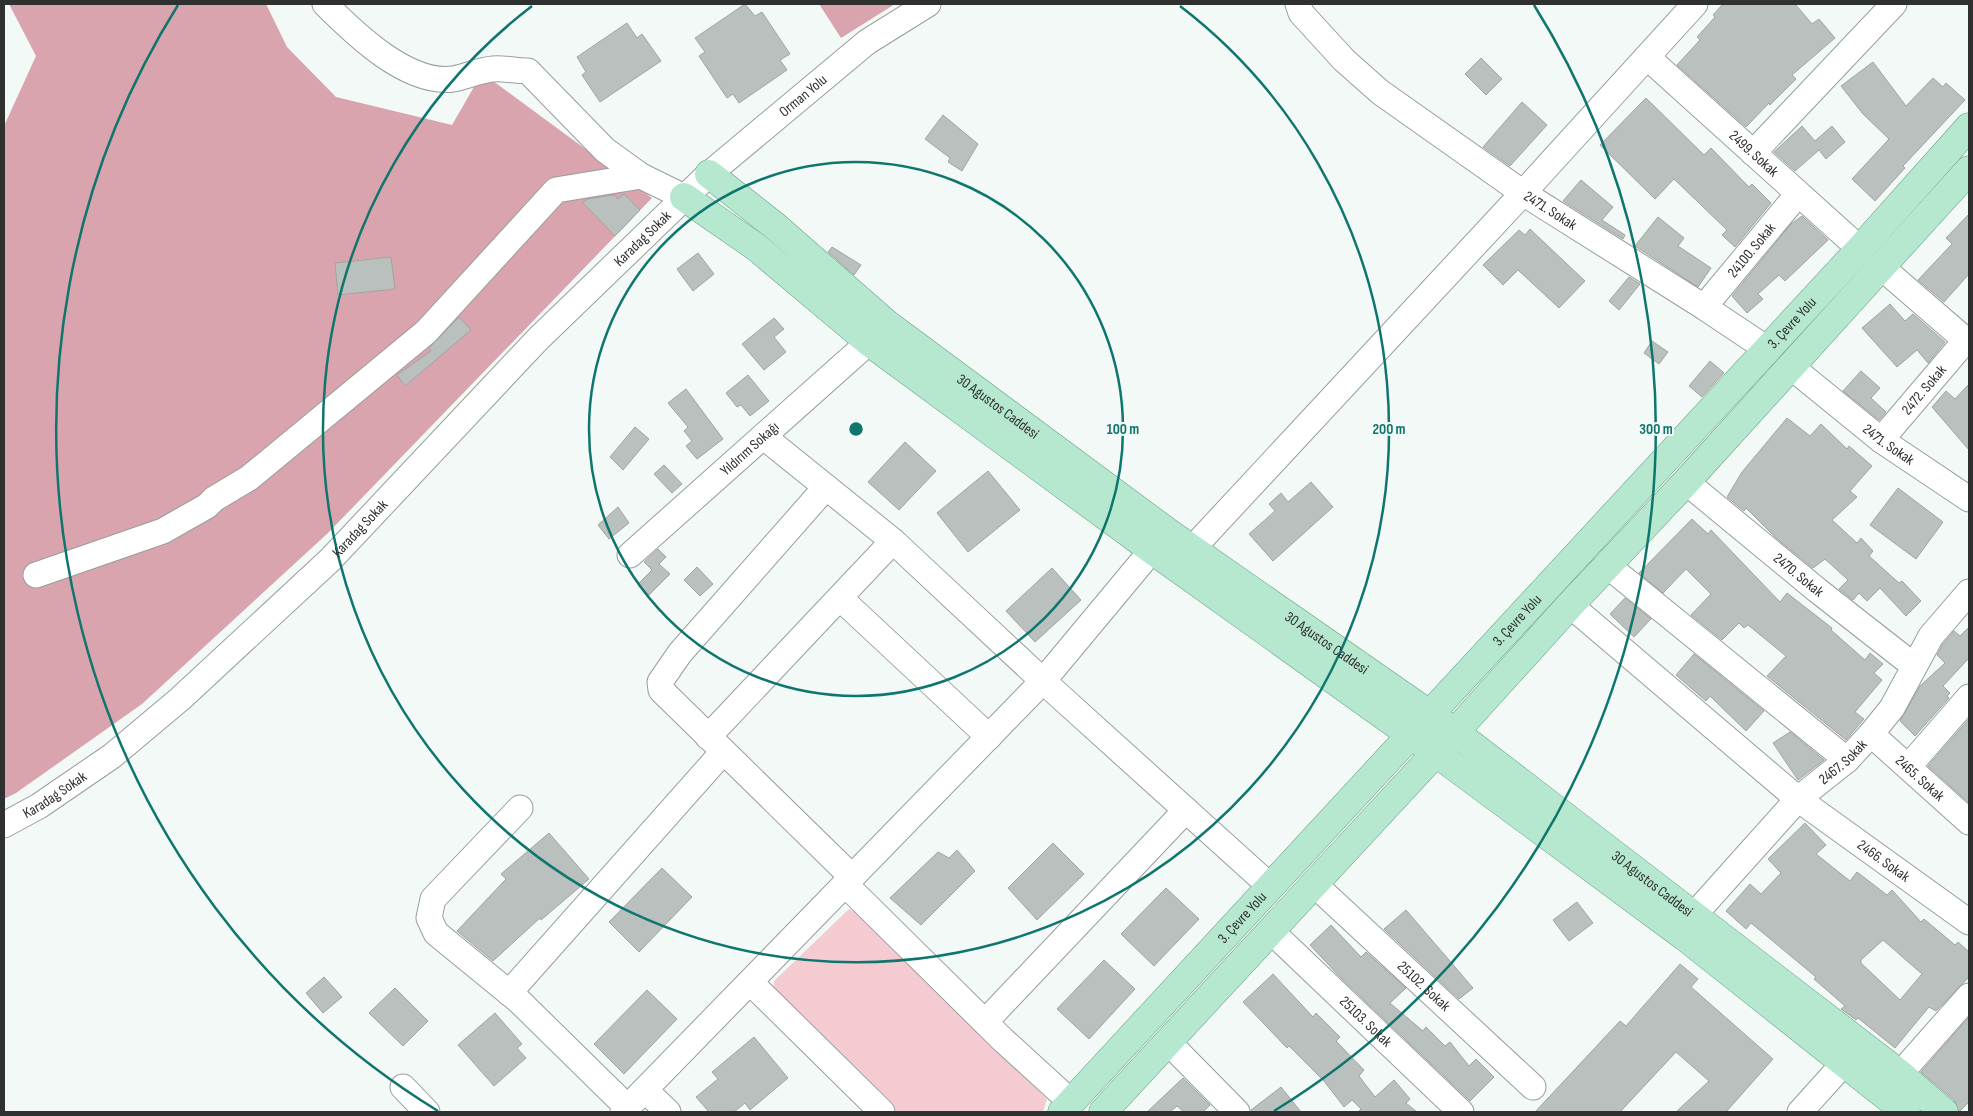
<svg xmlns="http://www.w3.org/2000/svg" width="1973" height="1116" font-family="'Sofia Sans Condensed',sans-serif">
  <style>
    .green { fill: #f5cbd2 }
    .forest { fill: #daa4ae }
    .building { fill: #bac0bd; stroke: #a0a5a2; fill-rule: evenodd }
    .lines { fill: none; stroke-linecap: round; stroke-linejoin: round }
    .minor-casing { stroke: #989e9b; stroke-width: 27 }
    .major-casing { stroke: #679e84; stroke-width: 29 }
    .minor { stroke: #fff; stroke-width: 25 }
    .major { stroke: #b6e8d0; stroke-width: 28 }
    .ring { fill: none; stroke: #0f766e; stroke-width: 2.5 }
    .labels { text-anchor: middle; stroke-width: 4; stroke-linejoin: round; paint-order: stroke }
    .street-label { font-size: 15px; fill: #2f3130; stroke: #f3f9f6 }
    .centre { fill: #0f766e; stroke: #f3f9f6; stroke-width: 2.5 }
    .ring-label { font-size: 15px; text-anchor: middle; font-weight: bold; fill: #0f766e; stroke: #f3f9f6; stroke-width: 4; stroke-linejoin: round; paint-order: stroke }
  </style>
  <rect width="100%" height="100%" fill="#f3f9f6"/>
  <path class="green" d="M849 909 866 917 1047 1099 1043 1112H892L773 995 774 981Z"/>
  <g class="forest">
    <path d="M9 4H266L287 47 336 97 452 125 482 73 652 198 328 533 142 704 16 793 4 799V126L36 56Z"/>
    <path d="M819 4H895L841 38Z"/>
  </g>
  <g class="building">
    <path d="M745 4 755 16 762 12 790 54 780 60 787 70 739 103 733 94 727 98 699 56 705 52 695 38Z"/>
    <path d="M1723 4H1795L1812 24 1819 19 1835 38 1792 75 1796 79 1770 105 1769 103 1746 127 1677 65 1700 40 1697 37 1715 17 1713 15Z"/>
    <path d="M627 23 637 38 642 34 661 61 600 102 582 75 586 72 577 57Z"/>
    <path d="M1481 58 1502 79 1486 95 1465 74Z"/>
    <path d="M1873 62 1906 106 1933 78 1943 87 1946 83 1965 100 1903 166 1905 168 1875 201 1852 179 1889 139 1863 114 1841 86Z"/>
    <path d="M1646 98 1704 155 1711 148 1749 187 1752 184 1771 203 1735 247 1722 235 1727 230 1674 179 1655 199 1600 145Z"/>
    <path d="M1522 102 1547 125 1510 166 1483 147Z"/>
    <path d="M943 115 978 144 962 171 948 162 950 158 925 139Z"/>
    <path d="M1802 126 1815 141 1832 126 1845 142 1826 159 1819 150 1795 171 1774 152Z"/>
    <path d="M1581 180 1613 207 1602 220 1625 235 1623 239 1563 201Z"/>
    <path d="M624 194 640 210 615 236 583 203 587 199 614 195 618 199Z"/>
    <path d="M1969 214V274L1944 302 1918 280 1952 244 1946 238Z"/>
    <path d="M1802 216 1828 240 1785 281 1779 275 1758 294 1763 299 1747 313 1732 296 1791 224Z"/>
    <path d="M1658 217 1684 238 1678 246 1711 268 1698 287 1635 246Z"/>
    <path d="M1530 229 1585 281 1559 308 1518 270 1503 285 1483 265 1519 230 1525 235Z"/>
    <path d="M832 247 861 265 854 275 828 252Z"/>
    <path d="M698 253 714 274 693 291 677 269Z"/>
    <path d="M391 257 395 289 338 295 335 263Z"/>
    <path d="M1629 277 1640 284 1619 310 1609 301Z"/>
    <path d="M1890 304 1905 321 1913 314 1945 342 1928 363 1917 350 1897 367 1862 328Z"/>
    <path d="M459 317 471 330 405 386 397 375 431 351 429 348Z"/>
    <path d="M774 318 784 329 774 337 786 352 764 370 742 344Z"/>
    <path d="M1652 341 1668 352 1659 364 1644 353Z"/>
    <path d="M1710 361 1724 373 1702 397 1689 386Z"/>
    <path d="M1861 371 1880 388 1871 398 1886 412 1879 420 1843 391Z"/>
    <path d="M748 375 769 401 750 416 741 405 737 407 726 393Z"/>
    <path d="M1969 384V450L1932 407 1946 391 1955 399Z"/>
    <path d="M686 389 723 439 697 459 686 446 692 441 684 431 688 427 668 403Z"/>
    <path d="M1787 418 1810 436 1821 424 1847 449 1849 446 1872 466 1850 491 1857 497 1832 520 1857 543 1861 538 1873 551 1869 556 1899 583 1902 581 1921 601 1906 616 1880 588 1867 601 1859 593 1853 600 1839 589 1848 580 1825 559 1813 568 1775 537 1746 508 1744 511 1727 497 1742 472Z"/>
    <path d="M635 427 649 439 623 470 610 457Z"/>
    <path d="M905 442 936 471 899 510 868 482Z"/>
    <path d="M664 465 682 484 672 493 654 474Z"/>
    <path d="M988 471 1020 510 968 552 937 513Z"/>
    <path d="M1311 482 1333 507 1273 561 1249 534 1275 511 1269 504 1281 493 1288 502Z"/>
    <path d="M1898 488 1943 522 1916 559 1870 525Z"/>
    <path d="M618 507 629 523 609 539 598 525Z"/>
    <path d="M1692 519 1708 534 1711 530 1780 602 1787 593 1832 628 1831 630 1865 660 1870 653 1883 664 1874 673 1882 680 1855 712 1864 719 1846 740 1767 676 1786 656 1748 625 1744 628 1739 623 1722 640 1691 615 1711 594 1686 569 1663 593 1639 573Z"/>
    <path d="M658 549 666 557 659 564 670 574 649 595 638 584 652 570 644 562Z"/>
    <path d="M697 567 713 584 700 596 684 580Z"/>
    <path d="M1052 568 1081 600 1035 642 1006 611Z"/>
    <path d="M1625 598 1651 619 1634 637 1610 614Z"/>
    <path d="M1969 627V658L1943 686 1950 693 1947 696 1949 698 1915 736 1900 721 1920 686 1945 663 1937 655 1943 644 1954 631 1960 636Z"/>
    <path d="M1694 654 1764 711 1746 731 1710 696 1706 701 1676 675Z"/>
    <path d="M1969 719V803L1928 766Z"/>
    <path d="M1790 732 1824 760 1798 780 1773 743Z"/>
    <path d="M1805 823 1826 845 1816 854 1850 881 1857 872 1887 895 1892 890 1921 922 1924 919 1955 945 1958 942 1969 952V977L1936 1011 1929 1007 1895 1048 1858 1018 1856 1020 1841 1009 1845 1006 1814 979 1816 977 1751 923 1746 929 1726 911 1750 884 1761 894 1781 873 1768 859ZM1883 940 1922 974 1900 1000 1861 963V960Z"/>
    <path d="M549 833 589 879 541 920 540 918 493 961 457 931 506 879 501 874Z"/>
    <path d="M1053 843 1084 874 1037 920 1008 888Z"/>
    <path d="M957 850 975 871 921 925 890 898 938 852 949 858Z"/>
    <path d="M662 868 692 897 639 952 609 922Z"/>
    <path d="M1166 888 1199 919 1154 966 1121 934Z"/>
    <path d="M1577 902 1593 923 1569 941 1553 920Z"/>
    <path d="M1406 910 1473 988 1459 999 1384 929Z"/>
    <path d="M1331 925 1361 957 1366 952 1406 988 1390 1003 1423 1031 1426 1027 1445 1046 1450 1042 1469 1066 1476 1059 1494 1077 1470 1101 1340 977 1310 945Z"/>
    <path d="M1104 960 1135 989 1089 1039 1057 1009Z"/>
    <path d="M1680 964 1698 979 1691 987 1773 1059 1726 1112H1676L1709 1081 1676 1052 1620 1112H1535L1620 1021 1626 1026Z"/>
    <path d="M1273 974 1313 1017 1316 1013 1340 1037 1336 1041 1364 1070 1359 1076 1375 1097 1394 1080 1410 1099 1406 1103 1417 1112H1358L1361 1109 1352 1100 1344 1107 1324 1081 1289 1046 1287 1048 1243 1002Z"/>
    <path d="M324 977 342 997 323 1013 306 993Z"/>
    <path d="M395 988 428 1021 403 1046 369 1013Z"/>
    <path d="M647 990 677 1019 624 1074 594 1044Z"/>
    <path d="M495 1013 522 1044 517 1048 526 1058 494 1086 458 1045Z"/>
    <path d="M1969 1017V1102L1959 1112 1954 1100 1921 1072Z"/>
    <path d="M754 1037 788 1078 750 1110 745 1103 734 1112H709L696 1097 718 1079 712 1072Z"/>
    <path d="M1183 1078 1210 1105 1203 1112H1184L1177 1106 1170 1112H1147Z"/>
    <path d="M1281 1087 1301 1112H1251V1110Z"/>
  </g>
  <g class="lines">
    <g class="minor-casing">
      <g id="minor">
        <path d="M325 4C354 33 407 85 453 79 466 77 479 70 493 69 504 68 517 71 528 71L605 150 641 176"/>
        <path id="s1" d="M1695 4 1523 193 1704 307 1767 349"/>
        <path id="s2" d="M1647 57 1860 249"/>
        <path d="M1753 153 1894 4"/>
        <path d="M1880 266 1969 343"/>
        <path id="s3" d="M1704 307 1798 194"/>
        <path id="s4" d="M1790 366 1881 440 1969 499"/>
        <path d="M764 437 893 541 1043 681 1271 887"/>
        <path id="s5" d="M1881 440 1966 340"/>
        <path id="s6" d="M1686 482 1817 590 1914 666"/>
        <path d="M826 487 680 653 660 682 661 690 852 877"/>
        <path d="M1192 549 1523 193 1380 92 1344 60 1301 13 1298 4"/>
        <path id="s7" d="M630 555 869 342"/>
        <path d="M1608 566 1847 760"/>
        <path d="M36 575 163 531 207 506 214 499 249 478 426 332 556 190 641 176 684 197"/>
        <path d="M840 598 989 737"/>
        <path id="s8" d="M1570 605 1798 799 1969 922"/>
        <path id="s9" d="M1871 734 1969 822"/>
        <path d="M708 737 893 541"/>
        <path d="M1909 766 1969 697"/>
        <path d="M520 808 433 899 429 918 436 933 519 1001 628 1108"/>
        <path id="s10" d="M4 825 39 806 112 756 180 699 330 560 538 339 709 174 867 42 928 4"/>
        <path d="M845 884 1002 1039 1071 1102"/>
        <path id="s11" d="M1314 884 1533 1087"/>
        <path id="s12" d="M1694 915 1798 799 1847 760 1871 734 1892 708 1931 636 1969 592"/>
        <path id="s13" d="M1271 931 1461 1112"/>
        <path d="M750 982 882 1112"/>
        <path d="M509 993 723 752"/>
        <path d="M985 1022 1186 810"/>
        <path d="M1168 1042 1237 1112"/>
        <path d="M1900 1074 1969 996"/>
        <path d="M403 1087 427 1112"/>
        <path d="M645 1090 668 1112"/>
        <path d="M623 1112 1043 681 1152 550"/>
        <path d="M1800 1112 1845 1062"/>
      </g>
    </g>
    <g class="major-casing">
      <g id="major">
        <path id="s14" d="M709 174 775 226 887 324 1169 533 1455 732 1900 1074 1944 1112"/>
        <path d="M684 197 756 247 869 342 1152 550 1436 753 1685 937 1906 1112"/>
        <path id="s15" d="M1062 1112 1860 249 1969 127"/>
        <path d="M1103 1112 1455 732 1570 605 1686 482 1969 170"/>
      </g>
    </g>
    <use href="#minor" class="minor"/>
    <use href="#major" class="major"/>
  </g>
  <g class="ring">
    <circle cx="856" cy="429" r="267"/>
    <path d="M1180 6A533 533 0 1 1 532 6"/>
    <path d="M438 1111A800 800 0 0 1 178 5M1534 5A800 800 0 0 1 1274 1111"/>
  </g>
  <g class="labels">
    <g class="street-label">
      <text dy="5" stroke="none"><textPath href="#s10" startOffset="1085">Orman Yolu</textPath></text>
      <text dy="5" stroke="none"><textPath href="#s2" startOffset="144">2499. Sokak</textPath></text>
      <text dy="5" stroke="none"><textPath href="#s1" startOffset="288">2471. Sokak</textPath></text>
      <text dy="5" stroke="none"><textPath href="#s10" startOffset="870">Karadag Sokak</textPath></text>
      <text dy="5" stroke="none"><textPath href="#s3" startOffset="74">24100. Sokak</textPath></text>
      <text dy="5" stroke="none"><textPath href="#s15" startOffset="1075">3. Çevre Yolu</textPath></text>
      <text dy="5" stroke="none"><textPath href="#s5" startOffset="66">2472. Sokak</textPath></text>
      <text dy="5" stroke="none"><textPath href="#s14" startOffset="371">30 Agustos Caddesi</textPath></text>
      <text dy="5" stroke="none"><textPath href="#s4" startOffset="126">2471. Sokak</textPath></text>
      <text dy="5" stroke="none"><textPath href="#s7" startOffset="160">Yıldırım Sokağı</textPath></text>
      <text dy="5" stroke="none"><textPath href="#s10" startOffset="465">Karadag Sokak</textPath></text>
      <text dy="5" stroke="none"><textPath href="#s6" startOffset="146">2470. Sokak</textPath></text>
      <text dy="5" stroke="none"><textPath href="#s15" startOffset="670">3. Çevre Yolu</textPath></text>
      <text dy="5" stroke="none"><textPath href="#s14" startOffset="776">30 Agustos Caddesi</textPath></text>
      <text dy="5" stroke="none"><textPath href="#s12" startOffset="214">2467. Sokak</textPath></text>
      <text dy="5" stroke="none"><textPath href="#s9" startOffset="66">2465. Sokak</textPath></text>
      <text dy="5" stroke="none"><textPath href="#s10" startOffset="59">Karadag Sokak</textPath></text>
      <text dy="5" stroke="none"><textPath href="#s8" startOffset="405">2466. Sokak</textPath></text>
      <text dy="5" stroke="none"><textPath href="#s14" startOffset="1181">30 Agustos Caddesi</textPath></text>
      <text dy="5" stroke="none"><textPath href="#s15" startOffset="265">3. Çevre Yolu</textPath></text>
      <text dy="5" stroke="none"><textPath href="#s11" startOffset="150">25102. Sokak</textPath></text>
      <text dy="5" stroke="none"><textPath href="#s13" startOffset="131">25103. Sokak</textPath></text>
    </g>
  </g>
  <circle cx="856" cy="429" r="8" class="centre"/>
  <g class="ring-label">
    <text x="1123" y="434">100 m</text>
    <text x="1389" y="434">200 m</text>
    <text x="1656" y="434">300 m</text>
  </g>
  <rect width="1973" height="1116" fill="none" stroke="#2f3130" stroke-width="10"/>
</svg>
